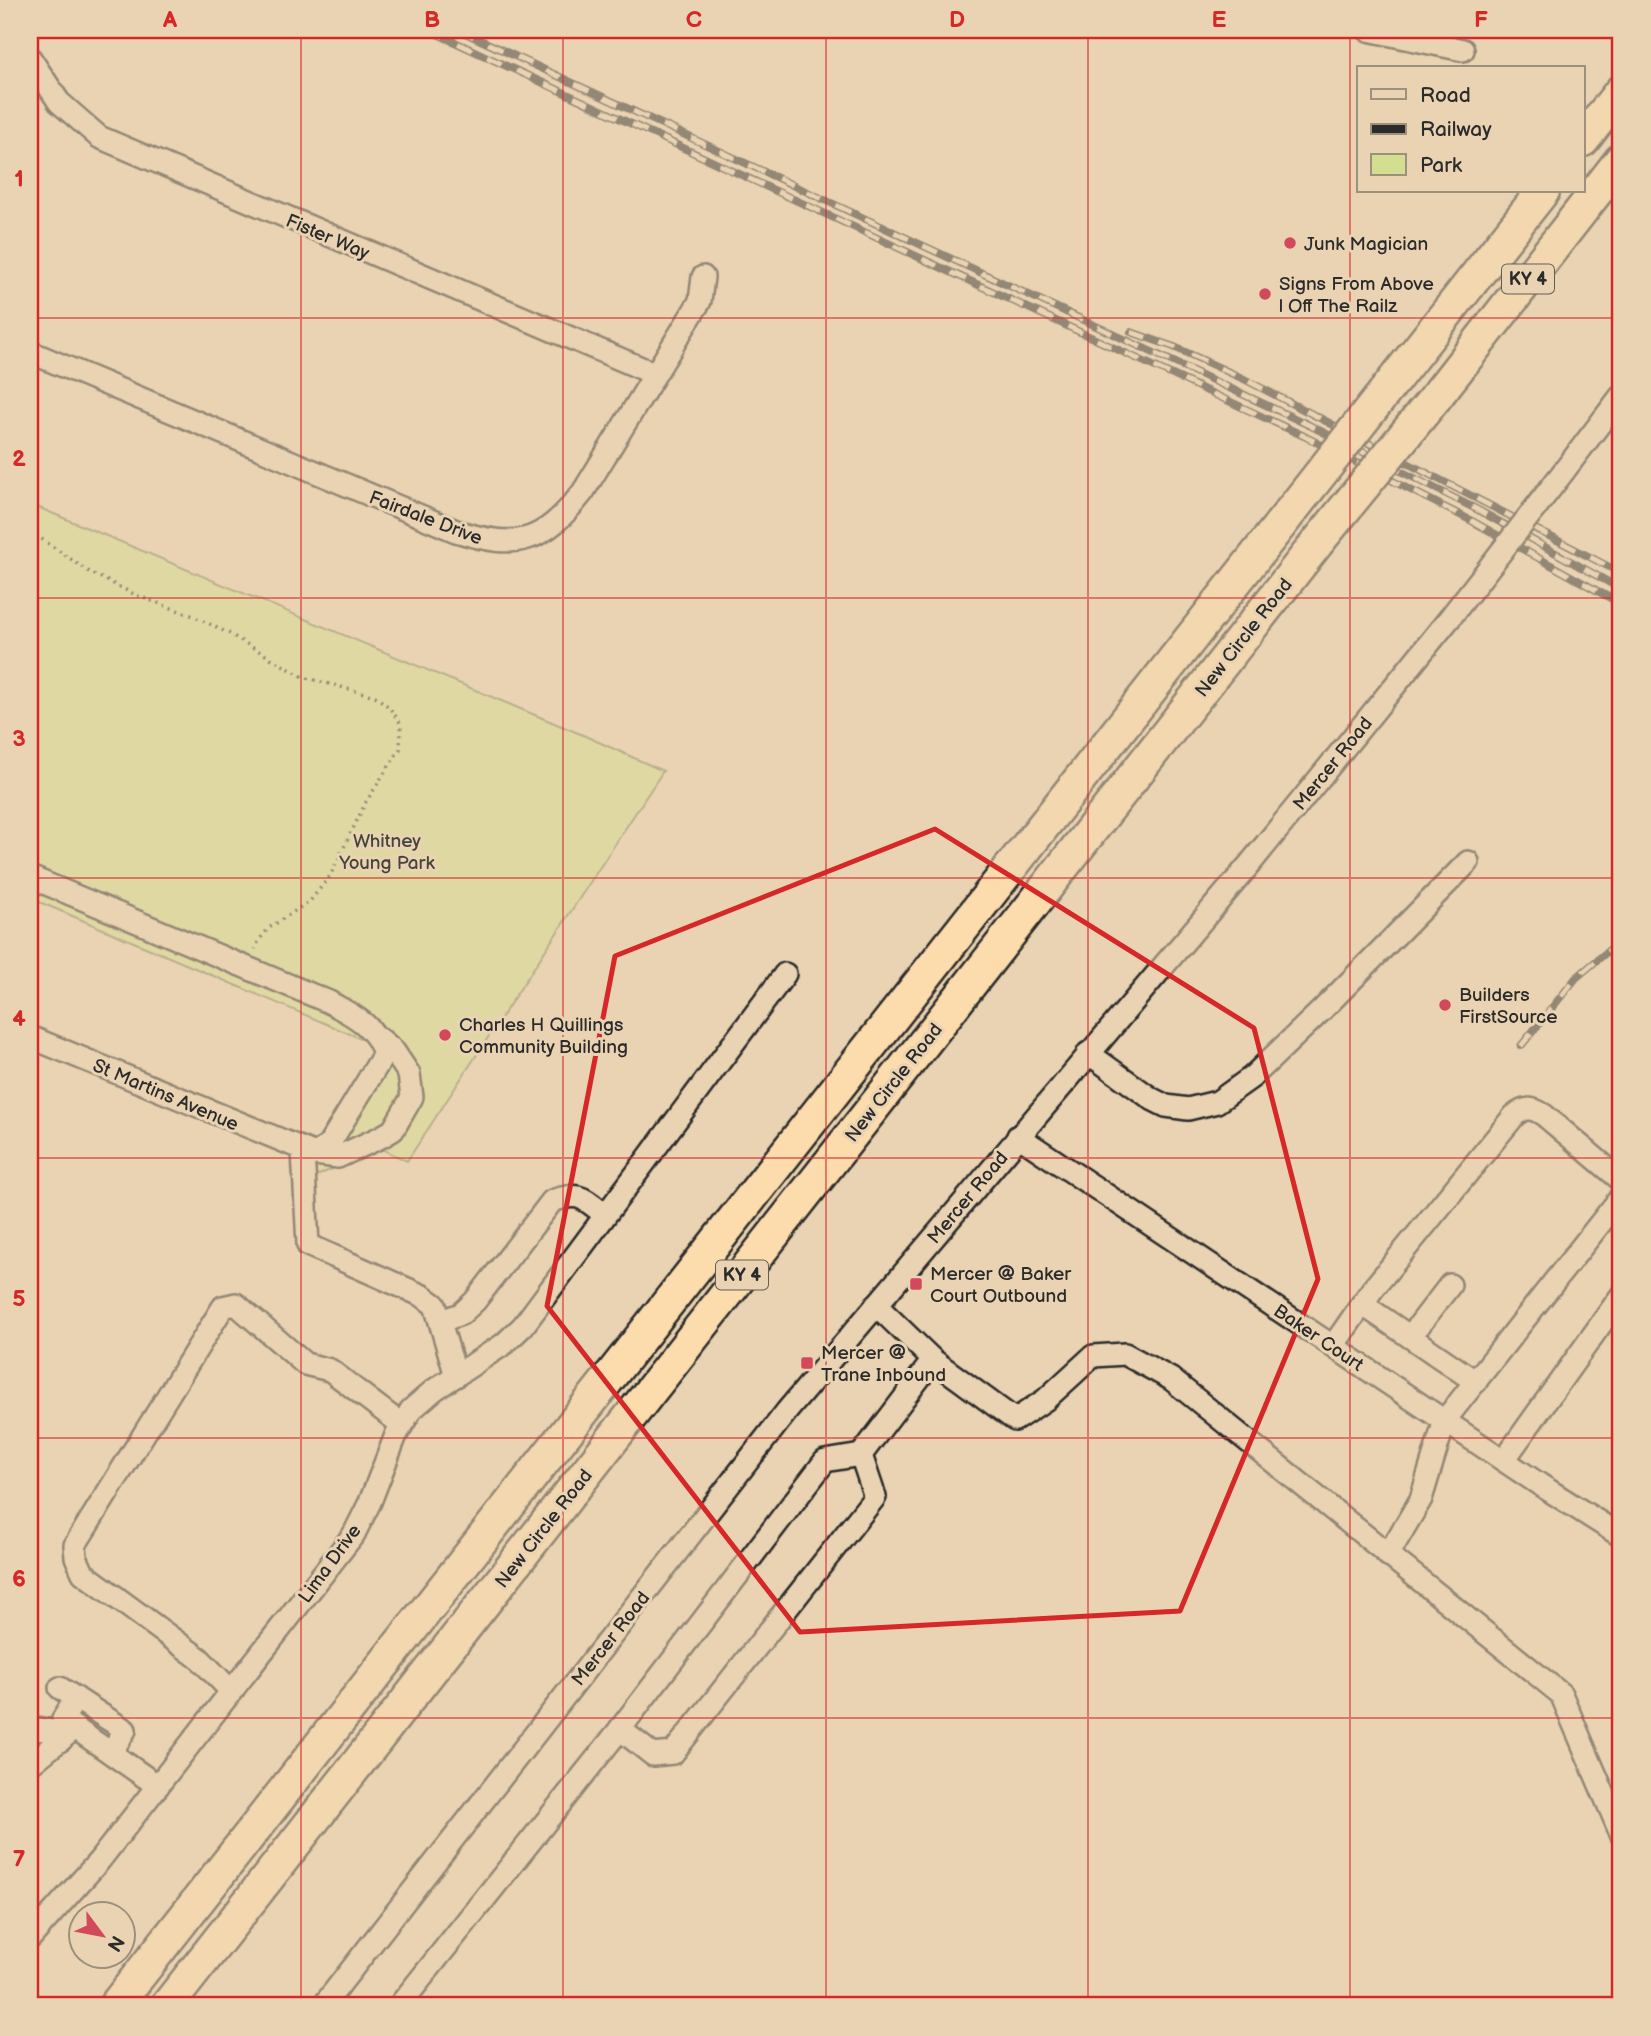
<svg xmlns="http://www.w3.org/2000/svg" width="1651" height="2036" font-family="'Balsamiq Sans',sans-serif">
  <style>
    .green { fill: #d3de91; stroke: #7f845e; stroke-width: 2 }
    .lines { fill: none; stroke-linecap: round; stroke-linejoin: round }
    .minor-casing { stroke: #2b2b2b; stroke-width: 26 }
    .highway-casing { stroke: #2b2b2b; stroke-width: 37 }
    .path { stroke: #2b2b2b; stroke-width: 3.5; stroke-dasharray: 2 5; stroke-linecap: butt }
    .minor { stroke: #e9d3b2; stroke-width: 21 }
    .highway { stroke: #fcdcac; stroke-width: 32 }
    .rail-casing { stroke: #2b2b2b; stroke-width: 8 }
    .rail { stroke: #e9d3b2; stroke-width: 5; stroke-dasharray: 16; stroke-linecap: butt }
    .minor-bridge-casing { stroke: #2b2b2b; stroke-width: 26; stroke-linecap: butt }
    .highway-bridge-casing { stroke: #2b2b2b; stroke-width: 37; stroke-linecap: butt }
    .minor-bridge { stroke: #e9d3b2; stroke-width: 21 }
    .highway-bridge { stroke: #fcdcac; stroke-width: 32 }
    .marked { fill: none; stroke: #d62828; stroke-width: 5; stroke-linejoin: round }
    .grid { fill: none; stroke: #d62828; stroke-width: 2; stroke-opacity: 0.55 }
    .poi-dot { fill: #d1495b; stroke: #e9d3b2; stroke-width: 2.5 }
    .labels { text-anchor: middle; stroke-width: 6; stroke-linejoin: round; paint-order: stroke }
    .shield { fill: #e9d3b2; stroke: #645d54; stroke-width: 2 }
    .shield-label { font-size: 18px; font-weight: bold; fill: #2b2b2b }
    .street-label { font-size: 19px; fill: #2b2b2b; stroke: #e9d3b2 }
    .poi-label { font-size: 19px; fill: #2b2b2b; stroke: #e9d3b2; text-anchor: start }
    .park-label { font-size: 19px; fill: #44463a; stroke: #e9d3b2 }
    .neatline { fill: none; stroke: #d62828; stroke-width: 2.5 }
    .grid-label { font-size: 23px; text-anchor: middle; font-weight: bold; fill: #d62828 }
  </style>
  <rect width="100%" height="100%" fill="#e9d3b2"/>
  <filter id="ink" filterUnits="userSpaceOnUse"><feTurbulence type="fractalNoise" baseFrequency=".0143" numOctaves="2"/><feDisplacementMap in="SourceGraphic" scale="14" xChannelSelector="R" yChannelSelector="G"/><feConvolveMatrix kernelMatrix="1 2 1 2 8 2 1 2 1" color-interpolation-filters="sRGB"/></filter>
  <g filter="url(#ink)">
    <path class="green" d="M30 504 583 735 663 771 407 1161 378 1147 319 1175 307 1168 376 1045 30 898Z"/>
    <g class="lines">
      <g class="minor-casing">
        <g id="minor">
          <path d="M1368 30 1463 50"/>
          <path d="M30 58 59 102 99 137 655 374"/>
          <path d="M30 352 456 531C518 550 542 544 583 492L700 301 703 277"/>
          <path d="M1564 471 1621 396"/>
          <path d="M30 877 329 1002C353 1015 376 1026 384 1054L328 1146 315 1154 30 1037"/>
          <path d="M1088 1053 1152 1099 1166 1106 1188 1109 1217 1102 1252 1077 1322 1010 1468 862"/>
          <path d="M1018 1136 1539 1484 1621 1536"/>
          <path d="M303 1151 308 1245 423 1296 435 1305 456 1376"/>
          <path d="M315 1154 338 1157 381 1137 393 1130 412 1097 409 1074 393 1050 380 1039"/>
          <path d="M1362 1304 1476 1382"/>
          <path d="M876 1305 933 1360 1015 1420 1045 1400 1093 1356 1125 1354 1171 1379 1561 1694 1621 1834"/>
          <path d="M441 1321 461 1314 475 1301 552 1201C580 1191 583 1198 605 1215"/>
          <path d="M1410 1337 1450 1285"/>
          <path d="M1333 1346 1372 1290 1514 1116C1525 1107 1531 1107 1544 1115L1621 1180"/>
          <path d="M1504 1460 1621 1296"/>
          <path d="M1388 1555 1421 1499 1445 1420 1621 1197"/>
          <path d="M60 1688 125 1730 111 1753"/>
          <path d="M232 1692 200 1659 83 1573 76 1557 75 1545 223 1307 236 1304 305 1364 330 1370 402 1425"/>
          <path d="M75 1728 63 1719 76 1698"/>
          <path d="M30 1729 48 1730 61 1740"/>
          <path d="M620 1729 825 1461 861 1455"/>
          <path d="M30 1760 33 1762 75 1728 158 1786"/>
          <path d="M30 1938 99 1861 354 1534 370 1502 396 1435 411 1410 434 1390 504 1344 523 1326 785 974"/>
          <path d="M323 2006 787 1411 1249 865 1449 619"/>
          <path d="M399 2006 620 1729 653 1755 673 1753 875 1497 861 1455 933 1360"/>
        </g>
      </g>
      <g class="highway-casing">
        <g id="highway">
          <path d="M1583 140 1621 91"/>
          <path d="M1395 379 1543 191"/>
          <path d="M1435 398 1621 160"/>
          <path d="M115 2006 1280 525"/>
          <path d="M167 2006 1317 543"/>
        </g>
      </g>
      <path class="path" d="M30 531 91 573 138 596 191 615 228 633 303 677 375 696 389 707 401 724 400 749 366 802 330 876 310 901 269 928 259 940 255 949"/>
      <use href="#minor" class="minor"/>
      <use href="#highway" class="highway"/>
      <g class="rail-casing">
        <g id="rail">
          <path d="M429 30 1304 436 1472 521 1621 604"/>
          <path d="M459 30 1309 425 1478 510 1621 589"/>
          <path d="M1131 332 1174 347 1244 379 1621 573"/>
          <path d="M1521 1046 1576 978 1621 940"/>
        </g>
      </g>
      <use href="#rail" class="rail"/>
      <g class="minor-bridge-casing">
        <path id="minor-bridge" d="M1449 619 1564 471"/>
      </g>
      <g class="highway-bridge-casing">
        <g id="highway-bridge">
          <path d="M1280 525 1395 379"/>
          <path d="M1317 543 1435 398"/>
        </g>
      </g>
      <use href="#minor-bridge" class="minor-bridge"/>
      <use href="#highway-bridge" class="highway-bridge"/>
    </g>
  </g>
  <path d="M0 0H1651V2036H0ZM935 829 1254 1028 1318 1279 1180 1611 800 1632 547 1306 615 956Z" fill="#e9d3b2" fill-opacity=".55" fill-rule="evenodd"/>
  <path class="marked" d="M935 829 1254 1028 1318 1279 1180 1611 800 1632 547 1306 615 956Z"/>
  <path class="grid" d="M301 30V2006M563 30V2006M826 30V2006M1088 30V2006M1350 30V2006M30 318H1621M30 598H1621M30 878H1621M30 1158H1621M30 1438H1621M30 1718H1621"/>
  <g class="poi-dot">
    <circle cx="1290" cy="243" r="7"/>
    <circle cx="1265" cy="294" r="7"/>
    <circle cx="1445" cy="1005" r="7"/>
    <circle cx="445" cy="1035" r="7"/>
    <rect x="909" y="1277" width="14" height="14" rx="3.5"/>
    <rect x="800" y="1356" width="14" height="14" rx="3.5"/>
  </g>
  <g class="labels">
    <g class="shield">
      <rect x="1502" y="264.5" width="52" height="29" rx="5"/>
      <rect x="716" y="1260.5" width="52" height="29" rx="5"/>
    </g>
    <g class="shield-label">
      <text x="1528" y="285">KY 4</text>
      <text x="742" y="1281">KY 4</text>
    </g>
    <g class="street-label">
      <text transform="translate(328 236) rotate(23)" y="7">Fister Way</text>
      <text transform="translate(426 517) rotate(21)" y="7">Fairdale Drive</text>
      <text transform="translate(1243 637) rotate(-52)" y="7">New Circle Road</text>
      <text transform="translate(1332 763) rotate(-51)" y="7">Mercer Road</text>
      <text transform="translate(893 1082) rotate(-52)" y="7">New Circle Road</text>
      <text transform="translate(166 1094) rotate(23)" y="7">St Martins Avenue</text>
      <text transform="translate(967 1197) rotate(-50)" y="7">Mercer Road</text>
      <text transform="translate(1319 1337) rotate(34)" y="7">Baker Court</text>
      <text transform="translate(543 1528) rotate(-52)" y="7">New Circle Road</text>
      <text transform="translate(329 1563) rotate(-54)" y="7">Lima Drive</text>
      <text transform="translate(610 1638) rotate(-52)" y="7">Mercer Road</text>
    </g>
    <g class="poi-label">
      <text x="1304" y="250">Junk Magician</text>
      <text x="1279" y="290">Signs From Above<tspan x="1279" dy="22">| Off The Railz</tspan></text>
      <text x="1459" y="1001">Builders<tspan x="1459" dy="22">FirstSource</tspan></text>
      <text x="459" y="1031">Charles H Quillings<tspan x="459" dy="22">Community Building</tspan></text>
      <text x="930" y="1280">Mercer @ Baker<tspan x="930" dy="22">Court Outbound</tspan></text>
      <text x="821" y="1359">Mercer @<tspan x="821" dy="22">Trane Inbound</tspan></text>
    </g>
    <g class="park-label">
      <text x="387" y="847">Whitney<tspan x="387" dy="22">Young Park</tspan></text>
    </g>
  </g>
  <rect width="1651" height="2036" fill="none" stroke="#e9d3b2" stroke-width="77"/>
  <rect x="1357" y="66" width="228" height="126" fill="#e9d3b2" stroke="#9d907c" stroke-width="2"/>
  <rect x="1371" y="89" width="35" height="10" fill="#e9d3b2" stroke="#9d907c" stroke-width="2"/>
  <text x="1420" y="102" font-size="21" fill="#2b2b2b">Road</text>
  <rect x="1371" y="124" width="35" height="10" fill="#2b2b2b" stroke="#9d907c" stroke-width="2"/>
  <text x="1420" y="136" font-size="21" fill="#2b2b2b">Railway</text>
  <rect x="1371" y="154" width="35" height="21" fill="#d3de91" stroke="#9d907c" stroke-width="2"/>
  <text x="1420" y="172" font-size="21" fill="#2b2b2b">Park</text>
  <g transform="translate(102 1935) rotate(122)"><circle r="33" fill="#e9d3b2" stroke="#9d907c" stroke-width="2"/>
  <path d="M0-5L12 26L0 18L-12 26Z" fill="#d1495b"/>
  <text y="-10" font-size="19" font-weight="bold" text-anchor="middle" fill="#2b2b2b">N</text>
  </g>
  <rect x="38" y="38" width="1574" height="1959" class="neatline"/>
  <g class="grid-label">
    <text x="170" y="27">A</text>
    <text x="432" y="27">B</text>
    <text x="694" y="27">C</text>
    <text x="957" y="27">D</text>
    <text x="1219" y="27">E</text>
    <text x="1481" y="27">F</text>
    <text x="19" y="186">1</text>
    <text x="19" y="466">2</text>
    <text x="19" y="746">3</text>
    <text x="19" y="1026">4</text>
    <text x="19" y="1306">5</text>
    <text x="19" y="1586">6</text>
    <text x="19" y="1866">7</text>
  </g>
</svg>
